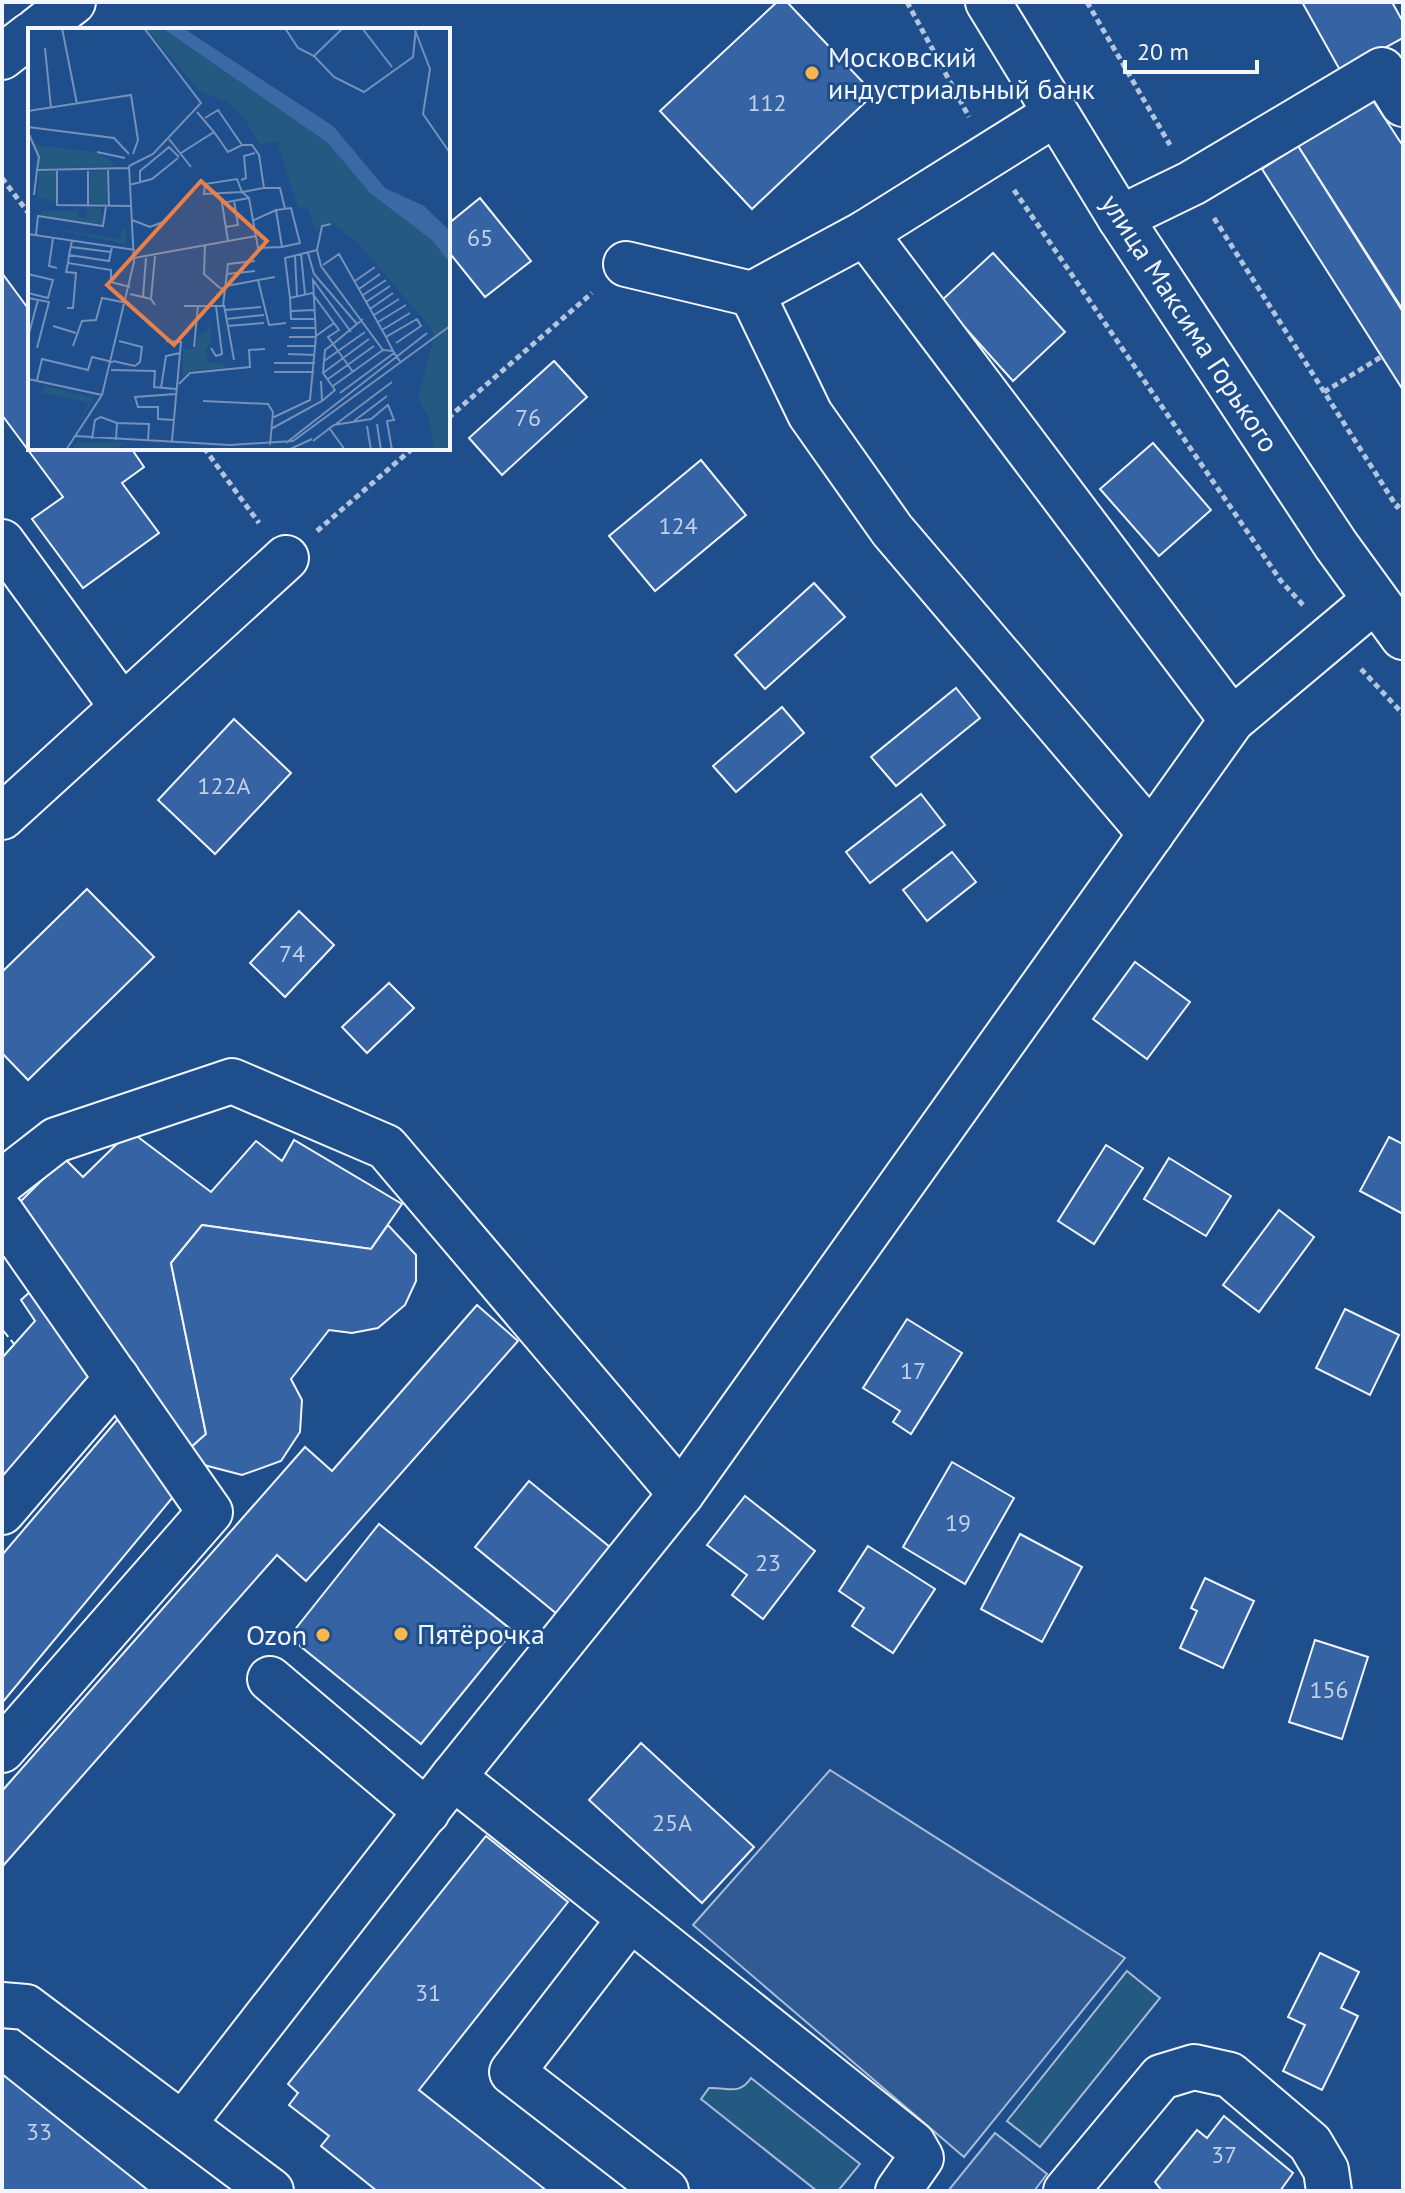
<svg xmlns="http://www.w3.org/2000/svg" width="1405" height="2193" font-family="'PT Sans',sans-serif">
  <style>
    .green { fill: #245a82; stroke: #a8bbd7; stroke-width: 2 }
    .parking { fill: #305b95; stroke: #a8bbd7; stroke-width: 2 }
    .building { fill: #3563a3; stroke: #f2f6ff; stroke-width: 2 }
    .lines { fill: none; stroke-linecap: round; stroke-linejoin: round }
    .minor-casing { stroke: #f2f6ff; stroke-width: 48 }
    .path { stroke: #b3c4dc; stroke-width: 5; stroke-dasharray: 6 4; stroke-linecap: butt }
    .minor { stroke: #1f4e8c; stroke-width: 44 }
    .fence { stroke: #f2f6ff; stroke-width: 2; stroke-dasharray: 10 4; stroke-linecap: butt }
    .poi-dot { fill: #ffb74d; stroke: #1f4e8c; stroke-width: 3 }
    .labels { text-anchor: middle; stroke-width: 6; stroke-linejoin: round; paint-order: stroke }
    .number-label { font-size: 24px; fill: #c3d1e8 }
    .poi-label { font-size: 28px; fill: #f2f6ff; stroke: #1f4e8c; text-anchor: start }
    .street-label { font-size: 28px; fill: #f2f6ff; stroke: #1f4e8c }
    .inset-road { fill: none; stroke: #7391ba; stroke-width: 2 }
    .view { fill: #ea8049; fill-opacity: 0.15; stroke: #ea8049; stroke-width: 4 }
    .inset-edge { fill: none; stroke: #f2f6ff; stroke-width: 4 }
  </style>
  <rect width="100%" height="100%" fill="#1f4e8c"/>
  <g class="green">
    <path d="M1127 1971 1160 1998 1040 2147 1007 2121Z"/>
    <path d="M751 2078 860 2164 838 2191H817L701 2099 709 2088C728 2087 739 2096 751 2078Z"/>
  </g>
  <g class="parking">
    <path d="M830 1770 1125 1958 964 2157 693 1925Z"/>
    <path d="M995 2133 1047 2174 1034 2191H948Z"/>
  </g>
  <g class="building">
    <path d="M777 2H787L874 94 752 209 660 111Z"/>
    <path d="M1302 2H1392L1403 22V38L1341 72Z"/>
    <path d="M1372 99 1403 146V310L1298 146Z"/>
    <path d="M1298 146 1403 312V390L1262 169Z"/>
    <path d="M480 198 531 261 485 297 448 251V224Z"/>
    <path d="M993 253 1065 332 1013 381 941 301Z"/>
    <path d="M2 273 30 311V448H131L144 467 122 483 159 533 83 588 32 519 63 497 2 415Z"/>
    <path d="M554 361 587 397 502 475 469 438Z"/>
    <path d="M1153 443 1211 510 1159 556 1100 489Z"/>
    <path d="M701 460 746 515 655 591 609 536Z"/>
    <path d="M814 583 845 617 765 689 735 655Z"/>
    <path d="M956 688 980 718 896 786 871 757Z"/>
    <path d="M782 707 804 733 736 792 713 766Z"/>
    <path d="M234 719 291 773 215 854 158 800Z"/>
    <path d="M921 794 945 825 870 883 846 852Z"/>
    <path d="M952 852 976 882 927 921 903 890Z"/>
    <path d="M87 889 154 957 28 1080 2 1053V972Z"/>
    <path d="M299 911 334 945 285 997 250 963Z"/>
    <path d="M1135 962 1190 1002 1147 1059 1093 1019Z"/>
    <path d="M389 983 414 1008 367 1053 342 1027Z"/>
    <path d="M130 1131 211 1192 256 1141 282 1161 294 1140 402 1204 371 1249 202 1225 171 1263 206 1434 189 1449 67 1267 16 1206 64 1158 83 1177Z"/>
    <path d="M1389 1137 1403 1144V1214L1360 1191Z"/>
    <path d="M1106 1145 1143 1168 1094 1244 1058 1221Z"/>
    <path d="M1169 1158 1231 1196 1206 1236 1144 1199Z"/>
    <path d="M1279 1210 1314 1237 1259 1312 1223 1285Z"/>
    <path d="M202 1225 371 1249 388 1225 416 1255V1281L405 1305 378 1328 352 1333 329 1330 291 1379 302 1400 300 1432 281 1461 242 1475 204 1465 189 1449 206 1434 171 1263Z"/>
    <path d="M42 1281 102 1372 2 1488V1358L35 1321 21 1300Z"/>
    <path d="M477 1305 518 1341 306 1581 277 1555 2 1867V1791L305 1447 332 1471Z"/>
    <path d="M1345 1309 1399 1335 1370 1395 1316 1368Z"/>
    <path d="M907 1319 962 1353 911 1434 893 1422 900 1411 863 1388Z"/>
    <path d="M123 1413 173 1497 2 1703V1555Z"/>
    <path d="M952 1462 1014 1498 965 1584 903 1547Z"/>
    <path d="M529 1481 611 1548 557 1614 475 1547Z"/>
    <path d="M745 1496 815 1551 763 1619 732 1595 747 1575 707 1545Z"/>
    <path d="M379 1524 513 1631 421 1744 289 1637Z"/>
    <path d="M1020 1534 1082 1567 1042 1642 981 1609Z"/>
    <path d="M868 1546 935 1589 893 1653 852 1626 864 1608 839 1591Z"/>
    <path d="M1205 1578 1254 1601 1223 1668 1180 1648 1197 1611 1191 1608Z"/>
    <path d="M1315 1640 1368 1657 1342 1739 1289 1722Z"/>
    <path d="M641 1743 754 1847 702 1903 589 1800Z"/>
    <path d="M486 1836 568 1902 419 2090 547 2191H377L321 2146 329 2136 289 2105 298 2093 288 2084Z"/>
    <path d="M1320 1953 1359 1972 1341 2008 1358 2016 1322 2090 1283 2071 1305 2025 1288 2017Z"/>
    <path d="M2 2074 149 2191H2Z"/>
    <path d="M1224 2116 1293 2173 1280 2191H1162L1155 2182 1197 2130 1207 2138Z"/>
  </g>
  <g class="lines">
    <g class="minor-casing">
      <g id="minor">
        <path d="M988 2 1120 218 1336 545 1403 637"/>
        <path d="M37 30 73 2"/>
        <path d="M2 57 30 35"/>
        <path d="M1120 218 1192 183 1382 70 1403 104"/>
        <path d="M865 233 1232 720"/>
        <path d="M626 264 752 294 865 233 1055 114"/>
        <path d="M752 294 810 414 892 530 1151 834"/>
        <path d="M2 542 121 705"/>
        <path d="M2 817 286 558"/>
        <path d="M2 1182 56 1140 232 1081 386 1147 681 1494"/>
        <path d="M2 1214 210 1512 2 1750"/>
        <path d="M2 1512 117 1378"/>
        <path d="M270 1679 427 1812"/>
        <path d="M453 1777 913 2144 921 2158 898 2191"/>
        <path d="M630 1919 512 2072 666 2191"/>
        <path d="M2 2005 26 2007 271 2191"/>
        <path d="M183 2124 453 1777 681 1494 1232 720 1375 600"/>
        <path d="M1066 2191 1161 2077 1194 2067 1230 2075 1310 2143 1326 2170 1329 2191"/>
      </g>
    </g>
    <g class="path">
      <path d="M907 2 969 117"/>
      <path d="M1087 2 1170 145"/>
      <path d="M2 178 30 215"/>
      <path d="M1014 190 1281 581 1303 605"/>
      <path d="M1214 218 1397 507 1403 500"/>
      <path d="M1324 392 1381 357"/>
      <path d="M448 418 592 293"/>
      <path d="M204 448 259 523"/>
      <path d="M317 531 413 448"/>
      <path d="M1361 669 1403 714"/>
    </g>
    <use href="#minor" class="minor"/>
    <path class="fence" d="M2 1329 14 1344"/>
  </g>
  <g class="poi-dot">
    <circle cx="812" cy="73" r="8"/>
    <circle cx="401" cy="1634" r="8"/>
    <circle cx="323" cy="1635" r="8"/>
  </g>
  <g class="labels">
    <g class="number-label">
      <text x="767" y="111">112</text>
      <text x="480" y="246">65</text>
      <text x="528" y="426">76</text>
      <text x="678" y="534">124</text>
      <text x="224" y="794">122А</text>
      <text x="292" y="962">74</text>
      <text x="913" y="1379">17</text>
      <text x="958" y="1531">19</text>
      <text x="768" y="1571">23</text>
      <text x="1329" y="1698">156</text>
      <text x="672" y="1831">25А</text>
      <text x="428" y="2001">31</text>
      <text x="39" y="2140">33</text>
      <text x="1224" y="2163">37</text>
    </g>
    <g class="poi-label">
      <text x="828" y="67">Московский<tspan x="828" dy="32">индустриальный банк</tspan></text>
      <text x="417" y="1644">Пятёрочка</text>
      <text x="307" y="1645" text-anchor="end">Ozon</text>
    </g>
    <g class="street-label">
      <text transform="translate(1190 323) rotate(57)" y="10">улица Максима Горького</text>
    </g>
  </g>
  <g transform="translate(28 28)">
    <rect width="422" height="422" fill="#1f4e8c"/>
    <path d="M117 0H133L300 115 342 165 405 213 422 235V422H406L400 388 390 370 406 308 403 300 331 216 303 194 287 202 280 181 270 179 249 113 232 117 216 89 200 74 173 64ZM6 117 67 124 85 134V138L11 141ZM78 143 79 176 61 175 62 144ZM11 144H28V174L10 169ZM50 179V189L59 190V179L73 180 74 196 13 187V183H48ZM10 198 92 211 94 202H98V216ZM182 290 183 314 177 323 181 335H195L196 340 162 342 155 348V321H167L169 307 179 304ZM16 358 66 370 41 412 61 375 14 365ZM49 414 100 415 80 422H44Z" fill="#245a82"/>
    <path d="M134 0H155L305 98 357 160 396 178 422 203V235L405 213 342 165 300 115Z" fill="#3b69a3"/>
    <path class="inset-road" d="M34 0 49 76M257 0 270 20 286 28 306 49 336 64 385 29 388 0M334 0 364 39M387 2 402 41 395 86 422 125M17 20 23 80M286 28 315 0M0 83 103 67 110 112 105 126M177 90 190 82 214 117 200 124 186 104M0 99 86 110 101 126M0 104 11 129 9 142 101 140M141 111 163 139M214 117H224L231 127 236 160 214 164 209 151 177 156 176 166 214 164 221 170 230 220 254 219M69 124 97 130M153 125 186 104 169 84M101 138 125 126 173 75 116 0M80 142 81 178M29 143V177L103 178M213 152 218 150 216 128 227 125M112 154V143L141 119 151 129M101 157 124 151 150 130M236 160H252L257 181M6 167 9 142M60 177V143M263 180 272 215 254 219 248 182ZM104 192 122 199 135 194M226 192 248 182M198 199 210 197 206 173M0 206 107 222M8 207 10 188 75 198 78 178M25 210 21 238 29 240M44 213 41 227 81 233 84 219M200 213 194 175 221 170M177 217 176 246 192 260 197 261 200 236 227 233M43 219 83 224M289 222 294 198 303 196M280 225 286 246 329 296M273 226 277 266M41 227 40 235 83 242V254L102 259M267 228 269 268M106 230 228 208M295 237 311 226 358 309M0 246 25 252 20 270 0 265M199 246 227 243M230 252 241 297 258 295M327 253 347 239M198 258 247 249M331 261 352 246M102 266 123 271 127 277M335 267 358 252M115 269 118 230M0 270 21 274 9 320M262 270 263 291H288M123 271 127 228M338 274 362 258M196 277 206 332M156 278H195L197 261M39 280H45L48 245 38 244 40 235M342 281 365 265M197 282 233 279M263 283 287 282M346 287 371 271M198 291 236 287M350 294 378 277M25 298 48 305M199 298 236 295M263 300H288M354 302 382 285M288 308 285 252 323 304M0 309 10 272M261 309H288M138 313 153 314 144 413M45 318 54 293 68 292 74 270 99 275M259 318H287M166 319 170 278M183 320 188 328 194 326 188 278M365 323 358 309 389 291 393 298 368 315M260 326 287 327M85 333 107 338 112 334 114 319 91 313M296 333 337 304M246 335H287M83 342 127 343 126 359 148 361M246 344H286M325 344 305 316 335 291M295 345 341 311M0 351 74 367 38 422M300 351 346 318M9 352 14 331 60 342 64 329 85 334M151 356 162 345 222 339 221 322 237 321M305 358 355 322M133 360 138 328 152 325M312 365 366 325M74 367 106 234 101 138M175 373 240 376 245 384 242 417M294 373 307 362 295 345 297 322 305 316 300 309 311 302 284 265 262 270 257 230 289 222 293 238 355 322 365 323 373 335M244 390 282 372 288 308 306 295M146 392 130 391V379H110L107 369 148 366M326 393 359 368M89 395 121 396 120 413M308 396 364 354M349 396 353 422M339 398 343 422M243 401 294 373 293 353M302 401 317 422M47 408 202 417 265 413 422 298M64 411 67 392 73 389 89 395 88 412M285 413 306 397 343 391 360 377 366 392 359 393 364 422M258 415 399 305M260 422 284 411"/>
    <path class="view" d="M173 153 239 213 146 317 79 257Z"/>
    <rect width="422" height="422" class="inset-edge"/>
  </g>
  <rect width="1405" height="2193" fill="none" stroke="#f2f6ff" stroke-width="8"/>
  <path d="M1125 60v12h132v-12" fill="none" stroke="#f2f6ff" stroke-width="4"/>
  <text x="1137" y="60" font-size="24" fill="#f2f6ff" stroke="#1f4e8c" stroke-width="6" paint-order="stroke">20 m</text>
</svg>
